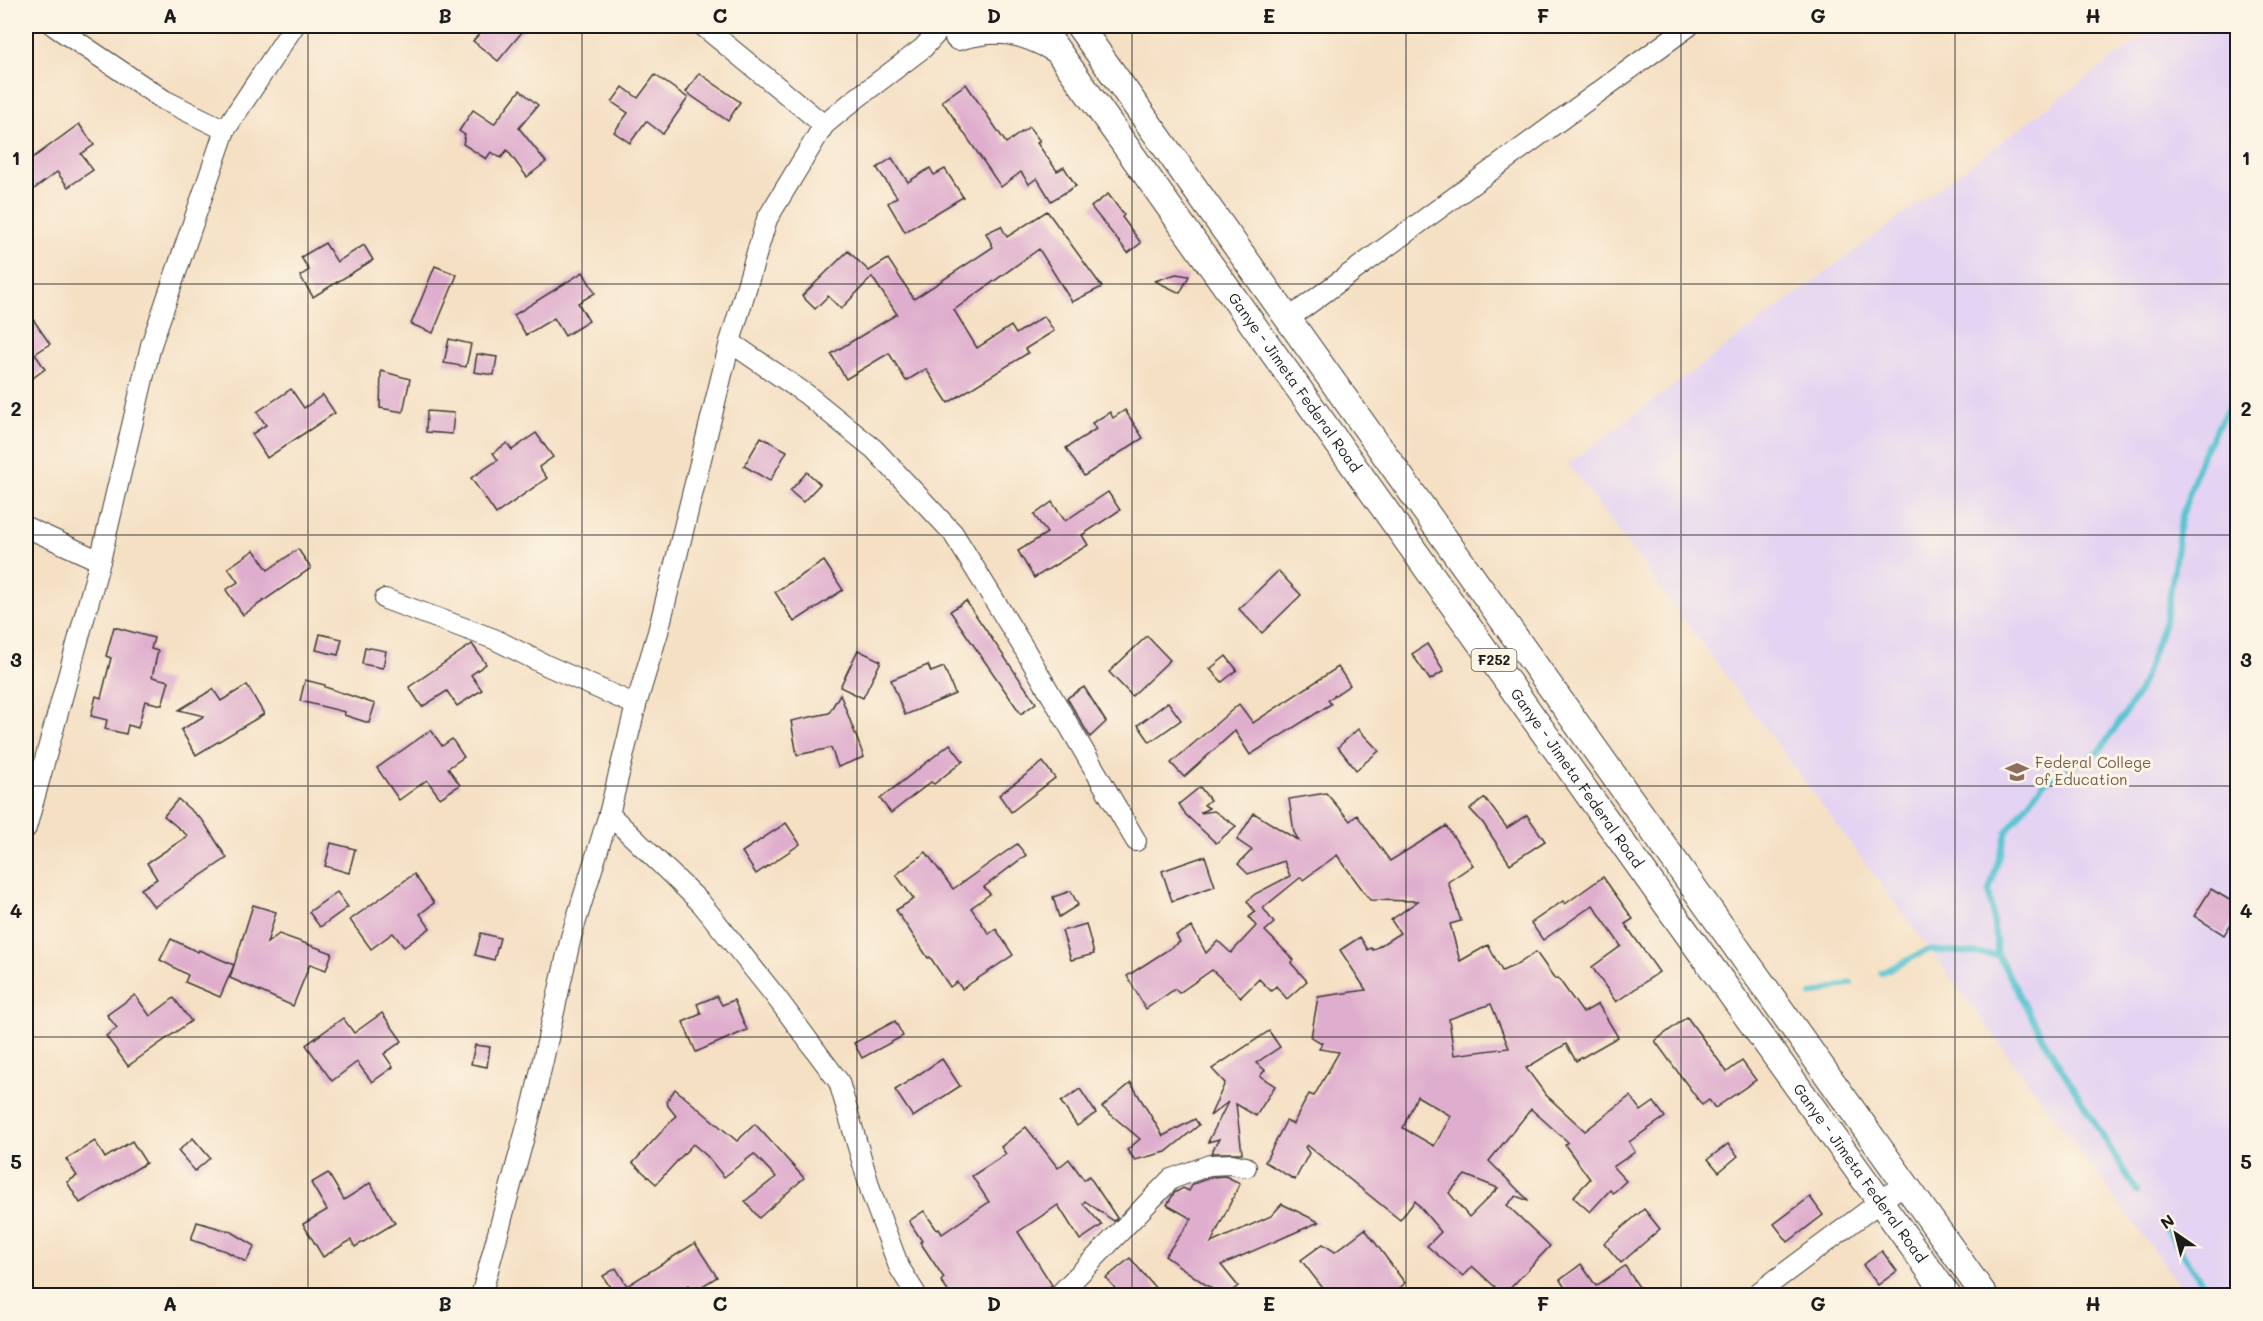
<svg xmlns="http://www.w3.org/2000/svg" width="2263" height="1321" font-family="Mali,sans-serif">
  <style>
    .built { fill: #e4d3f2 }
    .lines { fill: none; stroke-linecap: round; stroke-linejoin: round }
    .stream { stroke: #58c4d1; stroke-width: 6 }
    .building { fill: #dfadcd; fill-rule: evenodd }
    .minor-casing { stroke: #3d3935; stroke-width: 22 }
    .major-casing { stroke: #3d3935; stroke-width: 28 }
    .minor { stroke: #fff; stroke-width: 20 }
    .major { stroke: #fff; stroke-width: 26 }
    .grid { fill: none; stroke: #1c1c1c; stroke-width: 1.5; stroke-opacity: 0.55 }
    .labels { text-anchor: middle; stroke-width: 6; stroke-linejoin: round; paint-order: stroke }
    .shield { fill: #fcf5e5; stroke: #5f5d58; stroke-width: 1.5 }
    .shield-label { font-size: 14px; font-weight: bold; fill: #1c1c1c }
    .street-label { font-size: 15px; fill: #1c1c1c; stroke: #fcf5e5 }
    .education-label { font-size: 15px; fill: #785e54; stroke: #fcf5e5; text-anchor: start }
    .neatline { fill: none; stroke: #1c1c1c; stroke-width: 2 }
    .grid-label { font-size: 20px; text-anchor: middle; font-weight: bold; fill: #1c1c1c }
  </style>
  <rect width="100%" height="100%" fill="#fcf5e5"/>
  <filter id="ink" filterUnits="userSpaceOnUse"><feTurbulence type="fractalNoise" baseFrequency=".0167" numOctaves="2"/><feDisplacementMap in="SourceGraphic" scale="12" xChannelSelector="R" yChannelSelector="G"/><feConvolveMatrix kernelMatrix="1 2 1 2 8 2 1 2 1" color-interpolation-filters="sRGB"/></filter>
  <filter id="wash" filterUnits="userSpaceOnUse"><feTurbulence type="fractalNoise" baseFrequency=".008" numOctaves="4" result="noise"/><feDisplacementMap in="SourceGraphic" scale="24" xChannelSelector="R" yChannelSelector="G"/><feGaussianBlur stdDeviation="1.35" result="paint"/><feColorMatrix in="noise" values="0 0 0 0 0 0 0 0 0 0 0 0 0 0 0 0 0 1.4 0 .05"/><feComposite in="paint" operator="in"/></filter>
  <g filter="url(#wash)">
    <rect width="100%" height="100%" fill="#f5e0c4"/>
    <path class="built" d="M2157 26H2237V1295H2187L1568 464Z"/>
    <g class="lines">
      <g class="stream">
        <path d="M1881 973 1928 950 1998 955"/>
        <path d="M1811 995 1851 983"/>
        <path d="M2137 1192 2041 1035 1998 955 1989 891 2007 831 2044 782 2099 752 2138 694 2167 615 2181 519 2201 457 2238 390"/>
        <path d="M2167 1230 2211 1296"/>
      </g>
    </g>
    <g id="blocks">
      <g class="building">
        <path d="M486 26H527L498 61 473 41Z"/>
        <path d="M699 73 740 102 728 121 686 92Z"/>
        <path d="M655 75 688 98 663 134 646 121 630 143 614 132 628 113 612 102 623 87 638 98Z"/>
        <path d="M966 84 1006 143 1029 127 1040 141 1037 143 1057 171 1064 167 1076 186 1051 201 1037 178 1029 184 1021 172 1001 187 942 101Z"/>
        <path d="M520 90 538 105 519 128 546 162 527 177 507 150 501 158 491 152 486 159 463 144 465 135 459 131 473 110 494 124Z"/>
        <path d="M79 124 94 145 81 154 93 170 68 187 57 172 26 195V163Z"/>
        <path d="M892 158 908 182 930 168 934 175 945 169 963 197 905 232 888 203 897 197 877 168Z"/>
        <path d="M1108 194 1124 215 1122 217 1141 243 1128 253 1091 207Z"/>
        <path d="M1047 211 1102 287 1072 302 1039 249 954 310 977 348 1011 326 1016 334 1044 316 1054 331 1025 349 1028 353 948 403 926 369 906 381 889 353 846 379 831 354 897 314 872 277 841 309 828 296 815 309 802 296 848 251 869 271 888 259 914 299 993 247 986 233 1001 226 1007 237Z"/>
        <path d="M325 243 337 262 364 245 373 260 313 297 300 276 309 270 301 257Z"/>
        <path d="M435 266 457 275 433 333 411 324Z"/>
        <path d="M583 272 595 293 578 303 589 321 565 336 554 318 526 335 514 315Z"/>
        <path d="M1176 274 1189 276 1180 293 1155 281Z"/>
        <path d="M26 309 50 344 35 354 45 369 26 383Z"/>
        <path d="M449 339 471 344 466 367 444 363Z"/>
        <path d="M477 354 497 357 494 375 474 372Z"/>
        <path d="M381 371 410 379 403 412 380 408Z"/>
        <path d="M291 389 304 408 323 395 335 413 267 458 252 434 266 425 257 412Z"/>
        <path d="M1125 410 1143 438 1084 476 1066 448 1096 429 1092 423 1110 412 1113 418Z"/>
        <path d="M427 411 454 413 452 434 426 432Z"/>
        <path d="M536 433 553 457 539 467 547 478 496 514 471 478 498 460 493 453 507 443 512 450Z"/>
        <path d="M761 437 787 451 770 481 744 466Z"/>
        <path d="M807 472 820 484 803 502 790 491Z"/>
        <path d="M1108 492 1120 510 1082 535 1088 545 1034 578 1018 551 1047 533 1034 515 1052 502 1065 521Z"/>
        <path d="M298 549 311 568 243 615 226 590 238 582 228 568 254 550 268 570Z"/>
        <path d="M824 561 843 590 794 622 775 592Z"/>
        <path d="M1278 571 1301 595 1262 633 1239 609Z"/>
        <path d="M966 601 1036 703 1021 714 950 611Z"/>
        <path d="M114 627 154 638 151 649 158 651 152 677 169 681 162 705 145 701 138 728 128 725 126 734 105 729 107 720 91 716 96 696 101 698 111 658 106 656Z"/>
        <path d="M320 634 342 639 338 655 316 650Z"/>
        <path d="M1147 636 1170 660 1132 696 1109 672Z"/>
        <path d="M472 644 486 664 471 675 482 690 457 706 447 691 422 707 409 687Z"/>
        <path d="M1427 644 1444 671 1430 680 1412 654Z"/>
        <path d="M365 647 386 651 383 668 362 664Z"/>
        <path d="M858 650 881 661 863 698 840 687Z"/>
        <path d="M1226 656 1237 670 1222 682 1210 669Z"/>
        <path d="M928 665 931 672 944 667 955 694 905 715 891 680Z"/>
        <path d="M1338 667 1350 685 1328 700 1331 704 1250 755 1235 731 1184 777 1171 763 1239 704 1253 723Z"/>
        <path d="M305 680 325 685V687L375 704 369 723 344 715 345 712 300 701Z"/>
        <path d="M247 685 264 714 196 755 181 730 204 716 179 710 213 689 221 701Z"/>
        <path d="M1084 687 1106 722 1090 737 1067 698Z"/>
        <path d="M840 694 864 757 838 767 831 748 797 755 791 721 829 713Z"/>
        <path d="M1168 702 1181 720 1150 742 1138 725Z"/>
        <path d="M1358 729 1379 751 1356 770 1338 747Z"/>
        <path d="M431 730 442 746 452 739 464 757 448 768 460 785 440 798 427 780 399 800 377 768Z"/>
        <path d="M950 744 963 761 934 784 931 782 891 813 880 799Z"/>
        <path d="M1043 762 1055 778 1011 812 999 795Z"/>
        <path d="M1200 787 1210 800 1204 805 1209 808 1200 813 1214 811 1236 826 1216 843 1186 815 1179 804Z"/>
        <path d="M1326 793 1350 821 1357 815 1390 861 1446 826 1473 865 1448 882 1461 921 1450 924 1460 961 1488 945 1502 971 1518 964 1536 952 1555 979 1558 978 1583 1013 1598 1004 1618 1037 1576 1061 1566 1044 1526 1068 1546 1095 1585 1131 1630 1096 1641 1111 1654 1102 1665 1117 1629 1142 1635 1152 1613 1167 1626 1181 1613 1193 1610 1190 1590 1212 1573 1197 1590 1179 1565 1145 1568 1142 1531 1109 1489 1161 1529 1201 1516 1196 1507 1205 1550 1246 1504 1295 1472 1266 1463 1276 1427 1246 1441 1232 1415 1201 1400 1220 1307 1145 1305 1147 1309 1153 1295 1180 1265 1162 1286 1121 1293 1124 1309 1094 1314 1096 1339 1052 1319 1049 1322 1043 1311 1037 1318 997 1366 990 1340 950 1360 937 1368 950 1371 948 1373 950 1400 933 1391 920 1418 901 1370 900 1337 855 1303 880 1301 877 1263 908 1274 923 1265 931 1294 960 1291 963 1307 981 1287 999 1276 986 1271 991 1259 979 1241 997 1212 970 1179 993 1175 989 1146 1009 1127 976 1180 942 1176 935 1192 927 1206 953 1218 941 1231 953 1256 926 1249 917 1255 912 1247 901 1255 894 1290 876 1284 861 1248 874 1238 864 1252 850 1237 840 1254 813 1299 841 1294 832 1289 799ZM1491 1004 1509 1048 1454 1055 1449 1019ZM1417 1096 1451 1116 1434 1146 1403 1128ZM1465 1175 1498 1188 1469 1217 1449 1193Z"/>
        <path d="M1485 798 1507 828 1527 815 1545 841 1510 864 1483 823 1470 809Z"/>
        <path d="M178 799 203 821 227 858 154 907 141 889 157 879 147 863 188 836 164 816Z"/>
        <path d="M786 823 800 844 756 874 742 852Z"/>
        <path d="M331 843 355 849 349 873 325 866Z"/>
        <path d="M1017 844 1026 855 984 887 990 894 971 908 989 934 996 929 1013 955 962 989 957 982 950 987 930 957 928 958 896 910 914 899 896 875 926 852 953 889Z"/>
        <path d="M1205 856 1215 886 1172 901 1162 871Z"/>
        <path d="M414 874 434 903 420 914 430 928 404 947 393 933 371 949 350 920Z"/>
        <path d="M1603 877 1633 919 1625 924 1659 972 1616 1002 1592 967 1621 946 1593 905 1543 940 1531 923 1563 901 1565 904Z"/>
        <path d="M2211 889 2238 905V913L2224 935 2194 916Z"/>
        <path d="M1071 891 1078 905 1059 917 1053 897Z"/>
        <path d="M337 892 348 907 320 927 309 912Z"/>
        <path d="M253 905 276 912 267 943 279 934 332 953 326 970 310 964 293 1006 230 978Z"/>
        <path d="M1086 924 1094 954 1071 960 1062 931Z"/>
        <path d="M481 933 500 938 494 960 475 955Z"/>
        <path d="M171 939 198 952 199 950 234 965 220 997 185 982 188 975 160 960Z"/>
        <path d="M135 995 150 1016 174 998 191 1021 128 1066 106 1036 117 1028 107 1015Z"/>
        <path d="M717 996 722 1005 734 1000 747 1030 696 1052 683 1022 701 1014 697 1004Z"/>
        <path d="M382 1013 402 1041 384 1054 393 1067 372 1082 357 1062 332 1081 306 1045 343 1018 354 1033Z"/>
        <path d="M1687 1017 1727 1072 1742 1061 1756 1080 1715 1108 1709 1100 1702 1105 1655 1041Z"/>
        <path d="M895 1021 903 1036 862 1058 854 1043Z"/>
        <path d="M1269 1031 1280 1047 1256 1063 1265 1070 1260 1076 1275 1086 1256 1116 1236 1104 1242 1153H1211L1219 1139 1208 1142 1228 1102 1210 1116 1225 1083 1212 1069Z"/>
        <path d="M475 1045 490 1047 487 1067 471 1064Z"/>
        <path d="M942 1059 960 1086 913 1117 895 1090Z"/>
        <path d="M1131 1083 1163 1136 1195 1119 1199 1125 1166 1152 1135 1160 1127 1150 1140 1139 1102 1107Z"/>
        <path d="M675 1089 737 1141 755 1124 804 1178 759 1218 745 1201 776 1177 754 1154 724 1177 707 1156 693 1144 656 1184 633 1163 676 1116 668 1106 667 1101Z"/>
        <path d="M1080 1089 1096 1113 1077 1126 1061 1102Z"/>
        <path d="M1026 1127 1058 1168 1069 1159 1084 1180 1089 1176 1117 1218 1114 1221 1085 1201 1083 1204 1102 1225 1080 1240 1058 1205 1018 1232 1052 1285 1036 1296H951L941 1281 944 1278 920 1242 922 1241 909 1221 924 1211 937 1230 939 1229 942 1234 989 1202 972 1176 1006 1154 1001 1147Z"/>
        <path d="M193 1138 210 1158 195 1171 178 1151Z"/>
        <path d="M95 1141 105 1158 132 1141 146 1163 80 1203 67 1182 77 1176 66 1159Z"/>
        <path d="M1728 1144 1738 1156 1719 1172 1708 1159Z"/>
        <path d="M328 1173 344 1200 370 1183 395 1223 355 1247 351 1240 323 1257 303 1224 327 1210 311 1183Z"/>
        <path d="M1225 1176 1240 1183 1211 1243 1271 1216 1282 1204 1319 1222 1221 1265 1238 1286 1226 1296H1222L1165 1256 1192 1219 1167 1205 1174 1193 1183 1188 1189 1191 1193 1184 1212 1177Z"/>
        <path d="M1810 1197 1823 1215 1788 1242 1774 1224Z"/>
        <path d="M1644 1209 1660 1229 1621 1263 1604 1243Z"/>
        <path d="M197 1222 232 1232 255 1246 246 1262 226 1251 191 1240Z"/>
        <path d="M1365 1229 1405 1283 1392 1296H1329L1301 1260 1323 1244 1335 1252Z"/>
        <path d="M695 1243 717 1277 693 1292 689 1285 672 1296H612L614 1294 603 1276 616 1268 627 1286Z"/>
        <path d="M1882 1251 1897 1271 1878 1285 1863 1265Z"/>
        <path d="M1130 1258 1162 1296H1122L1106 1278Z"/>
        <path d="M1581 1264 1596 1286 1625 1266 1645 1296H1570L1560 1280Z"/>
      </g>
    </g>
  </g>
  <g filter="url(#ink)">
    <use href="#blocks" fill-opacity="0" stroke="#3d3935" stroke-width="1.5"/>
    <g class="lines">
      <g class="minor-casing">
        <g id="minor">
          <path d="M54 26 164 100 225 130"/>
          <path d="M703 26 824 125"/>
          <path d="M1288 319 1689 26"/>
          <path d="M730 342 806 394 874 449 953 533 1025 650 1136 841"/>
          <path d="M26 527 100 561"/>
          <path d="M385 599 494 639 548 666 636 705"/>
          <path d="M609 814 701 903 776 997 839 1082 872 1195 899 1267 917 1296"/>
          <path d="M26 828 100 561 151 345 225 130 294 26"/>
          <path d="M481 1296 534 1100 571 937 609 814 636 705 658 632 730 342 767 219 824 125 853 101 923 48 943 26"/>
          <path d="M1058 1296 1171 1179 1210 1165 1232 1164 1246 1167"/>
          <path d="M1754 1296 1905 1183"/>
        </g>
      </g>
      <g class="major-casing">
        <g id="major">
          <path id="s1" d="M1040 26 1684 929 1948 1296"/>
          <path d="M1079 26 1985 1296"/>
          <path d="M958 37C996 26 1020 29 1055 49"/>
        </g>
      </g>
      <use href="#minor" class="minor"/>
      <use href="#major" class="major"/>
    </g>
  </g>
  <path class="grid" d="M308 26V1296M582 26V1296M857 26V1296M1132 26V1296M1406 26V1296M1681 26V1296M1955 26V1296M26 284H2238M26 535H2238M26 786H2238M26 1037H2238"/>
  <defs>
    <g id="school-bare" transform="scale(1.8)"><path d="M0-5L7-2L0 1L-7-2ZM-4 1L0 2.5L4 1V4Q0 6-4 4Z" fill="#8d6e63" stroke="#fcf5e5" stroke-width="2.5" paint-order="stroke"/></g>
  </defs>
  <g fill-rule="evenodd">
    <use href="#school-bare" x="2017" y="772"/>
  </g>
  <g class="labels">
    <rect class="shield" x="1471.5" y="649" width="45" height="22" rx="4.5"/>
    <g class="shield-label">
      <text x="1494" y="665">F252</text>
    </g>
    <g class="street-label">
      <text dy="5" stroke="none"><textPath href="#s1" startOffset="438">Ganye - Jimeta Federal Road</textPath></text>
      <text dy="5" stroke="none"><textPath href="#s1" startOffset="924">Ganye - Jimeta Federal Road</textPath></text>
      <text dy="5" stroke="none"><textPath href="#s1" startOffset="1410">Ganye - Jimeta Federal Road</textPath></text>
    </g>
    <g class="education-label">
      <text x="2035" y="768">Federal College<tspan x="2035" dy="17">of Education</tspan></text>
    </g>
  </g>
  <rect width="2263" height="1321" fill="none" stroke="#fcf5e5" stroke-width="66"/>
  <g transform="translate(2176 1234) rotate(325)" stroke="#fcf5e5" stroke-width="4.5" paint-order="stroke">
  <path d="M0-4.5L10 22L0 15L-10 22Z" fill="#1c1c1c"/>
  <text y="-9" font-size="16" font-weight="bold" text-anchor="middle" fill="#1c1c1c">N</text>
  </g>
  <rect x="33" y="33" width="2197" height="1255" class="neatline"/>
  <g class="grid-label">
    <text x="170" y="23">A</text>
    <text x="445" y="23">B</text>
    <text x="720" y="23">C</text>
    <text x="994" y="23">D</text>
    <text x="1269" y="23">E</text>
    <text x="1543" y="23">F</text>
    <text x="1818" y="23">G</text>
    <text x="2093" y="23">H</text>
    <text x="16" y="165">1</text>
    <text x="2246" y="165">1</text>
    <text x="16" y="416">2</text>
    <text x="2246" y="416">2</text>
    <text x="16" y="667">3</text>
    <text x="2246" y="667">3</text>
    <text x="16" y="918">4</text>
    <text x="2246" y="918">4</text>
    <text x="16" y="1169">5</text>
    <text x="2246" y="1169">5</text>
    <text x="170" y="1311">A</text>
    <text x="445" y="1311">B</text>
    <text x="720" y="1311">C</text>
    <text x="994" y="1311">D</text>
    <text x="1269" y="1311">E</text>
    <text x="1543" y="1311">F</text>
    <text x="1818" y="1311">G</text>
    <text x="2093" y="1311">H</text>
  </g>
</svg>
